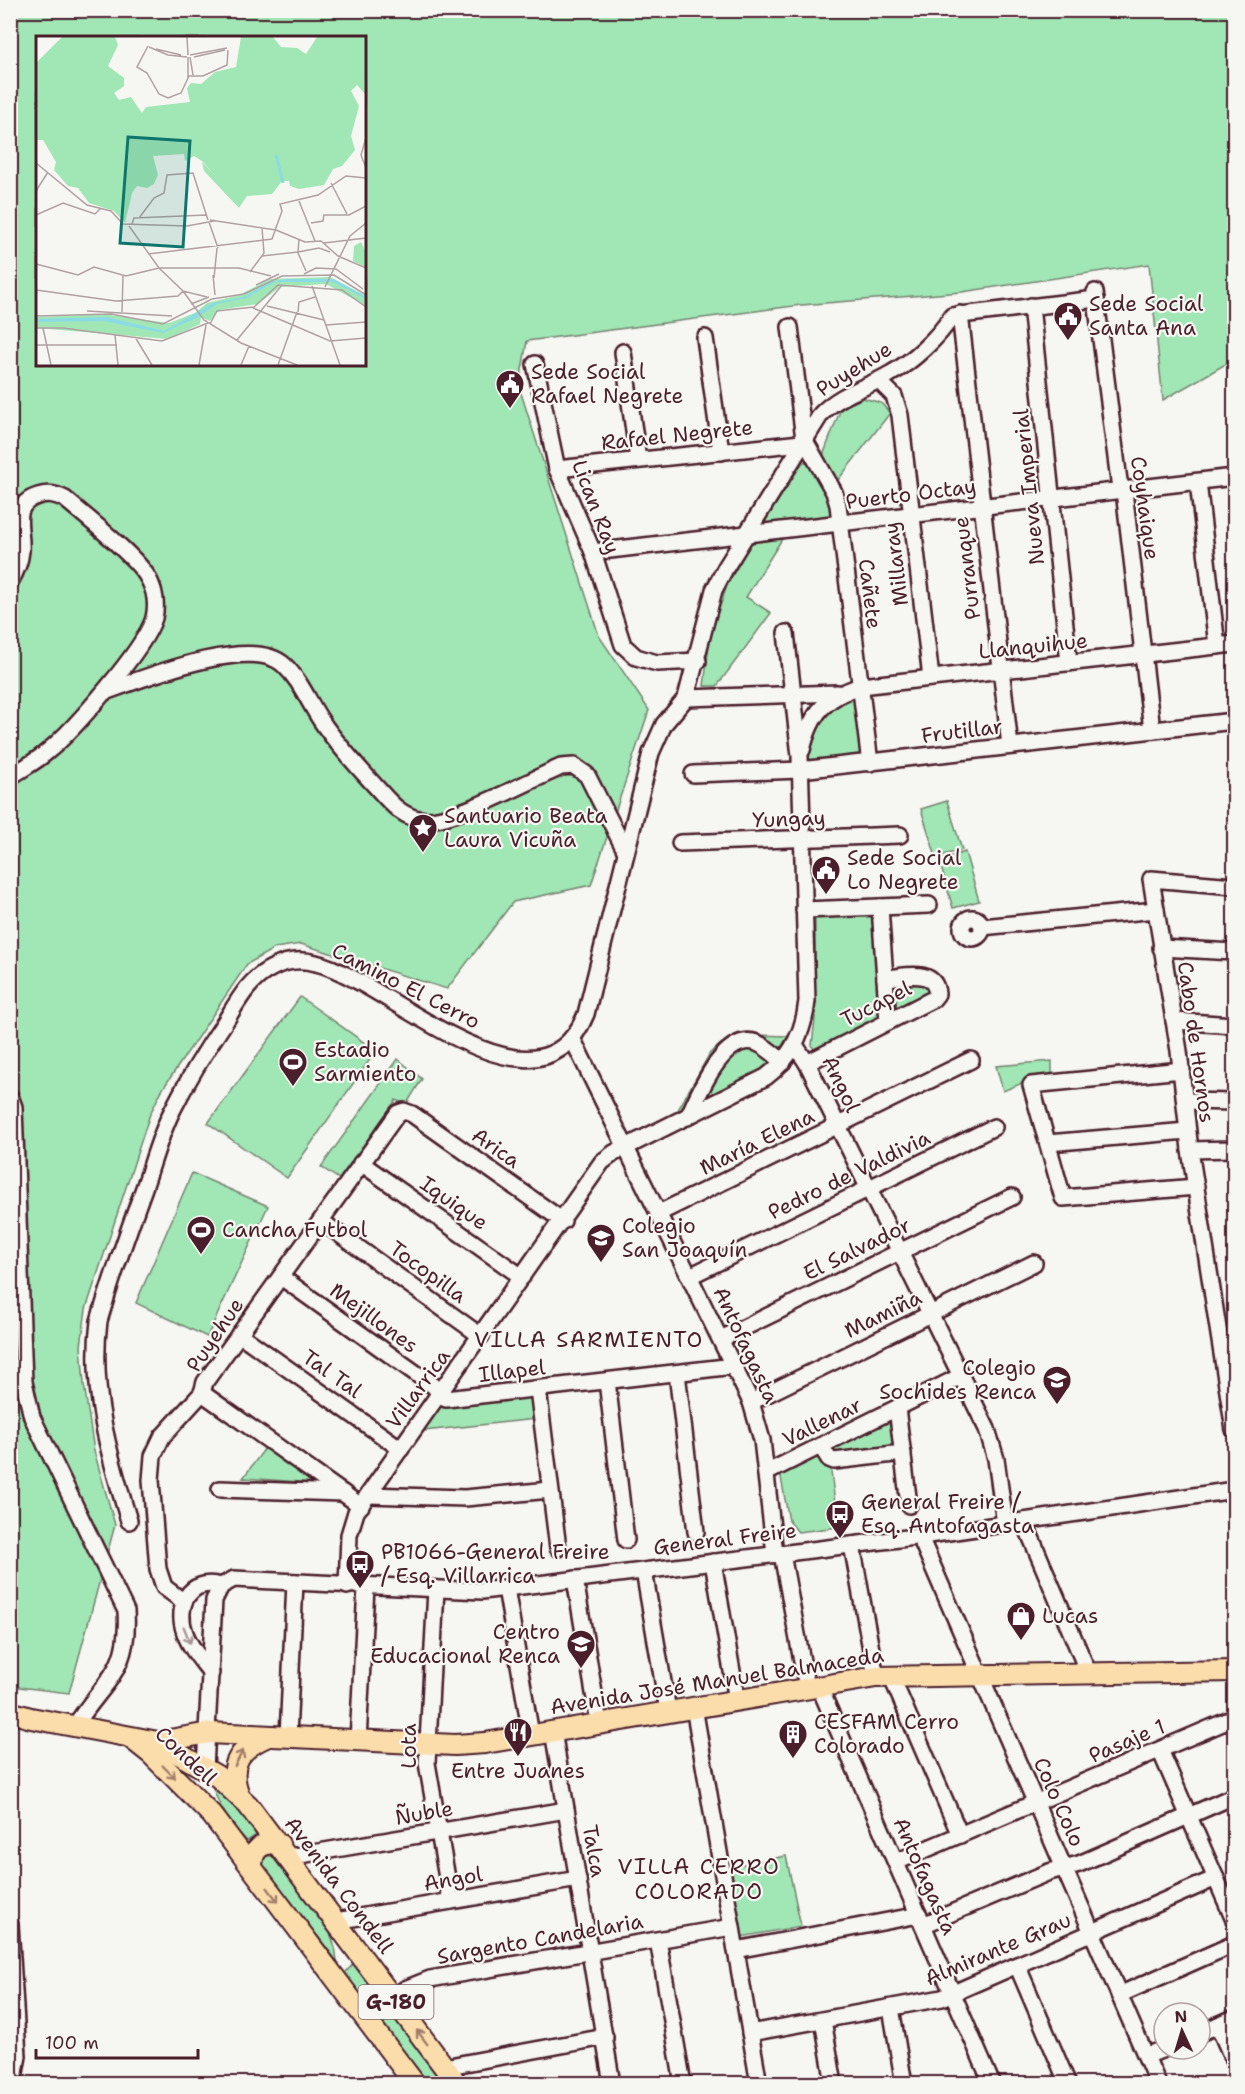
<svg xmlns="http://www.w3.org/2000/svg" width="1245" height="2094" font-family="'Shantell Sans',sans-serif">
  <style>
    .green { fill: #a0e7b5; stroke: #758370; stroke-width: 1.5; fill-rule: evenodd }
    .lines { fill: none; stroke-linecap: round; stroke-linejoin: round }
    .minor-casing { stroke: #4a1f2b; stroke-width: 20 }
    .major-casing { stroke: #4a1f2b; stroke-width: 24 }
    .minor { stroke: #f6f6f2; stroke-width: 15 }
    .major { stroke: #fbddab; stroke-width: 20 }
    .oneway { stroke: #a99598 }
    .oneway2 { stroke: #a27e6b }
    .labels { text-anchor: middle; stroke-width: 4.5; stroke-linejoin: round; paint-order: stroke }
    .shield { fill: #f6f6f2; stroke: #7e6067; stroke-width: 1.5 }
    .shield-label { font-size: 20px; font-weight: bold; fill: #4a1f2b }
    .poi-label { font-size: 21px; fill: #4a1f2b; stroke: #f6f6f2; text-anchor: start }
    .street-label { font-size: 21px; fill: #4a1f2b; stroke: #f6f6f2 }
    .neighbourhood-label { font-size: 22px; letter-spacing: 1.5px; fill: #4a1f2b; stroke: #f6f6f2 }
    .inset-river { fill: none; stroke: #8adbe4; stroke-width: 3 }
    .inset-road { fill: none; stroke: #b1a0a2; stroke-width: 1.5 }
    .view { fill: #0f766e; fill-opacity: 0.15; stroke: #0f766e; stroke-width: 3 }
    .inset-edge { fill: none; stroke: #4a1f2b; stroke-width: 3 }
  </style>
  <rect width="100%" height="100%" fill="#f6f6f2"/>
  <filter id="ink" filterUnits="userSpaceOnUse"><feTurbulence type="fractalNoise" baseFrequency=".0167" numOctaves="2"/><feDisplacementMap in="SourceGraphic" scale="12" xChannelSelector="R" yChannelSelector="G"/><feConvolveMatrix kernelMatrix="1 2 1 2 8 2 1 2 1" color-interpolation-filters="sRGB"/></filter>
  <g filter="url(#ink)">
    <g class="green">
      <path d="M11 11H1234V315L1231 361 1163 400 1149 264 962 292 801 305 527 341 519 387 599 636 649 710 591 885 513 902 447 989 301 944 275 948 247 964 162 1090 150 1114 86 1309 81 1346 84 1384 94 1451 115 1525 69 1693 11 1686ZM38 38H364V364H38Z"/>
      <path d="M863 398 881 403 890 413 838 480C829 474 821 466 824 453L841 408Z"/>
      <path d="M803 462H811L833 503V516L828 521 769 526 765 521Z"/>
      <path d="M785 534 746 597 771 613 717 686H704L710 636 728 583 754 538Z"/>
      <path d="M854 695 857 696 865 759 806 765 809 738 831 705Z"/>
      <path d="M947 801 962 850 936 857 921 809Z"/>
      <path d="M965 852 979 901 953 908 939 860Z"/>
      <path d="M876 913 880 983H927L928 993 814 1050 812 1045 815 1019V916Z"/>
      <path d="M300 997 376 1051 287 1178 208 1123Z"/>
      <path d="M756 1035 788 1036 767 1070 675 1115 710 1053 722 1043Z"/>
      <path d="M398 1059 422 1079 406 1105 396 1100 339 1179 321 1167Z"/>
      <path d="M1052 1061V1080L1025 1082 1003 1091 996 1066Z"/>
      <path d="M192 1173 268 1206 207 1337 136 1303Z"/>
      <path d="M533 1393 536 1419 423 1431 440 1405Z"/>
      <path d="M891 1416 896 1458 830 1464 838 1527 798 1532 789 1521 780 1472Z"/>
      <path d="M265 1448 316 1483 243 1478Z"/>
      <path d="M211 1782 244 1814 256 1835 247 1841C230 1825 218 1805 211 1782Z"/>
      <path d="M265 1856H276C298 1886 335 1922 337 1961L263 1866Z"/>
      <path d="M786 1856 801 1926 741 1937 729 1867Z"/>
      <path d="M356 1961 382 1995 367 2006 345 1973Z"/>
      <path d="M392 2009 448 2083H426L379 2019Z"/>
    </g>
    <g class="lines">
      <g class="minor-casing">
        <g id="minor">
          <path d="M1095 292 1119 481 1124 491 1152 730"/>
          <path d="M1031 306 1069 663"/>
          <path d="M960 314 1010 746"/>
          <path d="M790 327 804 439 834 492 838 505 870 763"/>
          <path d="M705 338 721 452"/>
          <path d="M623 352 638 460"/>
          <path d="M535 364 557 469 593 552 623 645 636 657 657 663 698 661"/>
          <path d="M879 381 894 396 900 415 931 678"/>
          <path d="M557 469 801 443"/>
          <path d="M1198 482 1217 646"/>
          <path d="M593 552 1234 477"/>
          <path d="M10 582C16 572 20 563 21 551 23 529 9 505 38 496 48 493 55 494 65 499 84 515 138 558 148 578 155 590 157 605 154 618 145 648 74 730 48 751 37 761 23 768 10 777"/>
          <path d="M105 692C141 679 252 634 284 665 301 681 309 703 322 722 338 746 359 768 378 789 391 804 404 819 426 820 455 821 531 780 561 767L574 766 587 775 626 852"/>
          <path d="M686 698 838 693"/>
          <path d="M802 750C811 713 825 697 861 686L1234 644"/>
          <path d="M693 774 800 770 1234 721"/>
          <path d="M680 843 900 835"/>
          <path d="M1234 886 1151 879 1179 1051 1190 1150 1234 1430"/>
          <path d="M880 907 888 1022"/>
          <path d="M804 910 929 905"/>
          <circle cx="972" cy="928" r="10"/>
          <path d="M982 927 1156 910"/>
          <path d="M1161 948 1234 952"/>
          <path d="M1174 1021 1234 1025"/>
          <path d="M572 1038 751 1402 762 1440 775 1554"/>
          <path d="M795 1045 807 1063 987 1429 996 1459 1005 1524"/>
          <path d="M807 1063 933 999 937 994C935 967 904 977 885 978"/>
          <path d="M1182 1070 1031 1085 1063 1198 1196 1187"/>
          <path d="M10 1096 14 1107 24 1382 32 1417 126 1611C130 1672 104 1680 75 1726"/>
          <path d="M1185 1101 1234 1102"/>
          <path d="M688 1117C699 1093 724 1031 757 1043 767 1047 776 1056 783 1062"/>
          <path d="M1048 1143 1187 1131"/>
          <path d="M1190 1150 1234 1149"/>
          <path d="M361 1163 522 1277"/>
          <path d="M659 1213 971 1060"/>
          <path d="M321 1221 481 1336"/>
          <path d="M690 1276 994 1127"/>
          <path d="M281 1277 435 1387 440 1396 446 1399 734 1366"/>
          <path d="M239 1334 401 1449"/>
          <path d="M721 1339 1012 1197"/>
          <path d="M677 1373 696 1532"/>
          <path d="M607 1381 626 1540"/>
          <path d="M538 1389 558 1548"/>
          <path d="M202 1393 361 1506"/>
          <path d="M751 1402 1034 1263"/>
          <path d="M897 1408 909 1505"/>
          <path d="M821 1446 829 1459 834 1461 903 1453"/>
          <path d="M766 1473 961 1376"/>
          <path d="M220 1489 343 1493"/>
          <path d="M368 1495 465 1498 550 1490"/>
          <path d="M129 1521C109 1455 90 1390 99 1321 112 1276 128 1232 144 1188 153 1162 160 1135 172 1111 187 1081 206 1050 225 1022 238 1001 249 979 272 968 285 961 301 959 316 963 384 978 537 1133 586 1014L651 753 664 724 686 698 714 590 726 567 821 414C841 393 867 388 890 374 912 362 939 337 952 316L1096 299"/>
          <path d="M1024 1521 1088 1672"/>
          <path d="M920 1537 1158 2084"/>
          <path d="M852 1545 876 1677"/>
          <path d="M782 1554 807 1688"/>
          <path d="M713 1562 737 1700"/>
          <path d="M644 1571 668 1711"/>
          <path d="M575 1579 599 1723"/>
          <path d="M347 1586 349 1535 356 1512 602 1162 614 1153 766 1077C791 1058 804 1032 807 1001L800 756 786 633"/>
          <path d="M506 1588 531 1735"/>
          <path d="M436 1589 427 1763 451 1901"/>
          <path d="M184 1602 164 1587 158 1569 151 1480 153 1456 162 1437 202 1393 205 1382 398 1113 404 1111 412 1114 563 1221"/>
          <path d="M211 1673C202 1661 190 1648 185 1633 175 1606 189 1577 221 1586"/>
          <path d="M891 1676 960 1835"/>
          <path d="M819 1686 992 2084"/>
          <path d="M694 1707 759 2084"/>
          <path d="M553 1731 612 2084"/>
          <path d="M288 1737 295 1582"/>
          <path d="M358 1741 366 1587"/>
          <path d="M1160 1750 1234 1920"/>
          <path d="M205 1768 214 1600 221 1586 234 1579 482 1591 915 1537 1234 1490"/>
          <path d="M289 1857 566 1810"/>
          <path d="M896 1862 1234 1718"/>
          <path d="M336 1921 578 1879"/>
          <path d="M10 1924 18 2056 13 2084"/>
          <path d="M923 1925 1049 1872 1079 1864 1234 1796"/>
          <path d="M658 1940 683 2084"/>
          <path d="M736 1950 919 1915"/>
          <path d="M1017 1965 1068 2084"/>
          <path d="M1119 1995 1234 1944"/>
          <path d="M891 2008 904 2084"/>
          <path d="M368 2020 405 1989 430 1979 732 1927"/>
          <path d="M823 2020 834 2084"/>
          <path d="M1218 2025 1234 2062"/>
          <path d="M750 2033 942 1998 1216 1878"/>
          <path d="M1200 2033 1234 2018"/>
          <path d="M1146 2056 1164 2049"/>
          <path d="M444 2067 605 2037"/>
        </g>
      </g>
      <g class="major-casing">
        <g id="major">
          <path d="M10 1712 31 1718 158 1742 209 1733 455 1745 485 1743 876 1677 1234 1671"/>
          <path d="M132 1739 151 1754 212 1815 415 2084"/>
          <path d="M158 1742 217 1776 248 1805 457 2084"/>
          <path d="M239 1795C227 1764 240 1748 268 1736"/>
          <path d="M252 1866C252 1849 263 1841 279 1844"/>
        </g>
      </g>
      <use href="#minor" class="minor"/>
      <use href="#major" class="major"/>
    </g>
    <defs><path id="oneway-shaft" d="M-6 0H5M1.5-3L5.5 0L1.5 3" fill="none" stroke-width="1.6" stroke-linecap="round" stroke-linejoin="round" transform="scale(1.5)"/></defs>
    <use class="oneway" href="#oneway-shaft" transform="translate(187 1635) rotate(68)"/>
    <g class="oneway2">
      <use href="#oneway-shaft" transform="translate(239 1758) rotate(-62)"/>
      <use href="#oneway-shaft" transform="translate(169 1772) rotate(45)"/>
      <use href="#oneway-shaft" transform="translate(273 1895) rotate(53)"/>
      <use href="#oneway-shaft" transform="translate(422 2037) rotate(-127)"/>
    </g>
  </g>
  <defs>
    <g id="civic-pin" transform="scale(1.5)"><path d="M0 17L-7.5 6A9.5 9.5 0 1 1 7.5 6Z" fill="#4a1f2b" stroke="#f6f6f2"/><path d="M-.6-6.5H3V-4.5H.6V-3L4-1V1h2V6H-6V1h2V-1L-.6-3ZM-1.2 2.5V6h2.4V2.5Z" fill="#fff"/></g>
    <g id="sight-pin" transform="scale(1.5)"><path d="M0 17L-7.5 6A9.5 9.5 0 1 1 7.5 6Z" fill="#4a1f2b" stroke="#f6f6f2"/><path d="M0-6L1.8-2.2L6-1.7L2.9 1.2L3.7 5.4L0 3.3L-3.7 5.4L-2.9 1.2L-6-1.7L-1.8-2.2Z" fill="#fff"/></g>
    <g id="stadium-pin" transform="scale(1.5)"><path d="M0 17L-7.5 6A9.5 9.5 0 1 1 7.5 6Z" fill="#4a1f2b" stroke="#f6f6f2"/><path d="M0-5a6.5 5 0 1 0 0 10a6.5 5 0 1 0 0-10ZM-3.5-1.8h7v3.6h-7Z" fill="#fff"/></g>
    <g id="school-pin" transform="scale(1.5)"><path d="M0 17L-7.5 6A9.5 9.5 0 1 1 7.5 6Z" fill="#4a1f2b" stroke="#f6f6f2"/><path d="M0-5L7-2L0 1L-7-2ZM-4 1L0 2.5L4 1V4Q0 6-4 4Z" fill="#fff"/></g>
    <g id="bus-pin" transform="scale(1.5)"><path d="M0 17L-7.5 6A9.5 9.5 0 1 1 7.5 6Z" fill="#4a1f2b" stroke="#f6f6f2"/><path d="M-5-6H5V4H4V6H2V4H-2V6H-4V4H-5ZM-3.5-4V0h7V-4ZM-3.5 1.2v1.5H-2V1.2ZM2 1.2v1.5H3.5V1.2Z" fill="#fff"/></g>
    <g id="shop-pin" transform="scale(1.5)"><path d="M0 17L-7.5 6A9.5 9.5 0 1 1 7.5 6Z" fill="#4a1f2b" stroke="#f6f6f2"/><path d="M-5-2.5h2.3a2.7 3.5 0 0 1 5.4 0H5L5.5 6h-11ZM-1.5-2.5h3a1.5 2.3 0 0 0-3 0Z" fill="#fff"/></g>
    <g id="restaurant-pin" transform="scale(1.5)"><path d="M0 17L-7.5 6A9.5 9.5 0 1 1 7.5 6Z" fill="#4a1f2b" stroke="#f6f6f2"/><path d="M-5-6h1v4h1v-4h1v4h1v-4h1v5L-1.5 .5V6h-2V.5L-5-1ZM5-6V6H3V1.5H1.5Q1.5-4 5-6Z" fill="#fff"/></g>
    <g id="building-pin" transform="scale(1.5)"><path d="M0 17L-7.5 6A9.5 9.5 0 1 1 7.5 6Z" fill="#4a1f2b" stroke="#f6f6f2"/><path d="M-4-6H4V6H1V3H-1V6H-4ZM-2.5-4.3h1.7v1.8h-1.7ZM.8-4.3h1.7v1.8H.8ZM-2.5-1h1.7V.8h-1.7ZM.8-1h1.7V.8H.8Z" fill="#fff"/></g>
  </defs>
  <g fill-rule="evenodd">
    <use href="#civic-pin" x="1068" y="316"/>
    <use href="#civic-pin" x="510" y="384"/>
    <use href="#sight-pin" x="423" y="828"/>
    <use href="#civic-pin" x="826" y="870"/>
    <use href="#stadium-pin" x="293" y="1062"/>
    <use href="#stadium-pin" x="201" y="1230"/>
    <use href="#school-pin" x="601" y="1238"/>
    <use href="#school-pin" x="1057" y="1380"/>
    <use href="#bus-pin" x="840" y="1514"/>
    <use href="#bus-pin" x="360" y="1564"/>
    <use href="#shop-pin" x="1021" y="1616"/>
    <use href="#school-pin" x="581" y="1644"/>
    <use href="#restaurant-pin" x="518" y="1732"/>
    <use href="#building-pin" x="793" y="1734"/>
  </g>
  <g class="labels">
    <rect class="shield" x="358.5" y="1985" width="75" height="34" rx="4.5"/>
    <g class="shield-label">
      <text x="396" y="2009">G-180</text>
    </g>
    <g class="poi-label">
      <text x="1089" y="311">Sede Social<tspan x="1089" dy="24">Santa Ana</tspan></text>
      <text x="531" y="379">Sede Social<tspan x="531" dy="24">Rafael Negrete</tspan></text>
      <text x="444" y="823">Santuario Beata<tspan x="444" dy="24">Laura Vicuña</tspan></text>
      <text x="847" y="865">Sede Social<tspan x="847" dy="24">Lo Negrete</tspan></text>
      <text x="314" y="1057">Estadio<tspan x="314" dy="24">Sarmiento</tspan></text>
      <text x="622" y="1233">Colegio<tspan x="622" dy="24">San Joaquín</tspan></text>
      <text x="222" y="1237">Cancha Futbol</text>
      <text x="1036" y="1375" text-anchor="end">Colegio<tspan x="1036" dy="24">Sochides Renca</tspan></text>
      <text x="861" y="1509">General Freire /<tspan x="861" dy="24">Esq. Antofagasta</tspan></text>
      <text x="381" y="1559">PB1066-General Freire<tspan x="381" dy="24">/ Esq. Villarrica</tspan></text>
      <text x="1042" y="1623">Lucas</text>
      <text x="560" y="1639" text-anchor="end">Centro<tspan x="560" dy="24">Educacional Renca</tspan></text>
      <text x="814" y="1729">CESFAM Cerro<tspan x="814" dy="24">Colorado</tspan></text>
      <text x="518" y="1778" text-anchor="middle">Entre Juanes</text>
    </g>
    <g class="street-label">
      <text transform="translate(854 369) rotate(-32)" y="7">Puyehue</text>
      <text transform="translate(677 435) rotate(-6)" y="7">Rafael Negrete</text>
      <text transform="translate(1029 487) rotate(-96)" y="7">Nueva Imperial</text>
      <text transform="translate(911 494) rotate(-7)" y="7">Puerto Octay</text>
      <text transform="translate(596 507) rotate(69)" y="7">Lican Ray</text>
      <text transform="translate(1145 508) rotate(82)" y="7">Coyhaique</text>
      <text transform="translate(896 564) rotate(-97)" y="7">Millaray</text>
      <text transform="translate(967 568) rotate(-97)" y="7">Purranque</text>
      <text transform="translate(870 594) rotate(83)" y="7">Cañete</text>
      <text transform="translate(1033 646) rotate(-6)" y="7">Llanquihue</text>
      <text transform="translate(962 731) rotate(-7)" y="7">Frutillar</text>
      <text transform="translate(789 819) rotate(-2)" y="7">Yungay</text>
      <text transform="translate(406 986) rotate(27)" y="7">Camino El Cerro</text>
      <text transform="translate(876 1004) rotate(-27)" y="7">Tucapel</text>
      <text transform="translate(1196 1042) rotate(82)" y="7">Cabo de Hornos</text>
      <text transform="translate(841 1084) rotate(64)" y="7">Angol</text>
      <text transform="translate(757 1142) rotate(-26)" y="7">María Elena</text>
      <text transform="translate(496 1148) rotate(35)" y="7">Arica</text>
      <text transform="translate(849 1175) rotate(-26)" y="7">Pedro de Valdivia</text>
      <text transform="translate(454 1203) rotate(35)" y="7">Iquique</text>
      <text transform="translate(857 1249) rotate(-26)" y="7">El Salvador</text>
      <text transform="translate(428 1272) rotate(36)" y="7">Tocopilla</text>
      <text transform="translate(883 1314) rotate(-26)" y="7">Mamiña</text>
      <text transform="translate(374 1318) rotate(36)" y="7">Mejillones</text>
      <text transform="translate(215 1335) rotate(-56)" y="7">Puyehue</text>
      <text transform="translate(746 1345) rotate(65)" y="7">Antofagasta</text>
      <text transform="translate(512 1371) rotate(-7)" y="7">Illapel</text>
      <text transform="translate(332 1374) rotate(35)" y="7">Tal Tal</text>
      <text transform="translate(418 1389) rotate(-54)" y="7">Villarrica</text>
      <text transform="translate(822 1422) rotate(-26)" y="7">Vallenar</text>
      <text transform="translate(725 1539) rotate(-7)" y="7">General Freire</text>
      <text transform="translate(717 1681) rotate(-9)" y="7">Avenida José Manuel Balmaceda</text>
      <text transform="translate(1127 1741) rotate(-23)" y="7">Pasaje 1</text>
      <text transform="translate(409 1746) rotate(-90)" y="7">Lota</text>
      <text transform="translate(186 1756) rotate(43)" y="7">Condell</text>
      <text transform="translate(1059 1802) rotate(66)" y="7">Colo Colo</text>
      <text transform="translate(424 1813) rotate(-10)" y="7">Ñuble</text>
      <text transform="translate(594 1851) rotate(80)" y="7">Talca</text>
      <text transform="translate(925 1876) rotate(66)" y="7">Antofagasta</text>
      <text transform="translate(453 1879) rotate(-10)" y="7">Angol</text>
      <text transform="translate(339 1885) rotate(53)" y="7">Avenida Condell</text>
      <text transform="translate(540 1939) rotate(-10)" y="7">Sargento Candelaria</text>
      <text transform="translate(998 1949) rotate(-23)" y="7">Almirante Grau</text>
    </g>
    <g class="neighbourhood-label">
      <text x="589" y="1347">VILLA SARMIENTO</text>
      <text x="699" y="1874">VILLA CERRO<tspan x="699" dy="25">COLORADO</tspan></text>
    </g>
  </g>
  <g transform="translate(36 36)">
    <rect width="330" height="330" fill="#f6f6f2"/>
    <path d="M26 1H79L82 9 72 30 88 42V50L78 57 83 64 95 61 106 77 110 71 154 66 151 52 155 47 165 48 179 36 200 31 205 1H237L245 11 261 12 270 18 281 1H330V59L321 49 315 55 323 70 315 100 319 114 306 130 297 133 288 149 263 153 254 150 253 145H246L236 158 211 160 203 172 168 135 166 126 178 138 166 125 158 120 149 125 148 118 117 120 122 139 118 148 111 152 101 150 96 157 89 187 78 175 53 167 42 152 32 150 18 134 20 126 7 104H0V27ZM325 206 330 216V231L317 225 318 210ZM294 241 330 260V270L290 248 244 251 222 268 183 274 174 285 165 281 164 288 132 303 0 292V281L67 278 133 287 159 277 171 267 203 259 234 243Z" fill="#a0e7b5"/>
    <path d="M251 243H298L330 261V263L297 246H239L210 262 181 268 162 281 127 297 67 285 0 286V283L71 281 128 295 177 267 208 261 232 246Z" fill="#8adbe4"/>
    <path class="inset-river" d="M240 119 247 147"/>
    <path class="inset-road" d="M151 1 152 19M112 10 101 31 111 37 123 58 132 62 145 57 153 40H167L191 29 192 14M113 11 132 19 151 21M120 13 145 19M154 19 191 12M152 21V41M154 21 157 39M158 21 189 14M330 102 325 119 330 132M0 127 51 169 75 175 87 188 151 190 178 185M295 147 311 178M0 155 12 136M263 165 279 205M0 179 27 167 59 178 64 173M103 182 118 162 128 157 131 139 157 137 172 184M174 184 240 194 269 206 285 205 302 220 330 232M173 186 182 212M275 187 287 185 288 179H313L330 170M96 188 98 182 171 179M93 190 123 232 147 255 168 284 205 307 261 329M263 203 262 216 283 212 294 216M288 207 330 202M262 217 270 235M112 218 236 203 246 175 244 168 282 159 310 140 330 142M226 220 262 216M0 228 42 239 58 231 90 240 123 232M123 232H203L235 240M214 236 228 217 226 192M268 238 280 232 300 233 327 253M177 239 179 259M178 242 181 212M220 249 243 238M276 250 304 329M289 251 314 200 330 187M0 254 80 265 142 260 147 255 171 261M155 268 173 261M231 270 288 284M217 272 294 305 330 302M51 275 136 280M86 276 87 240M262 276 263 266 279 261M0 280 75 278 127 288 176 263 208 258 246 240 298 239 330 259M174 288 181 275 218 271 242 249 306 254 330 271M290 289 330 286M0 292H27L126 305 172 287M7 292 15 329M79 299 82 329M99 301 116 329M201 304 246 249M0 309H81M163 329 170 289M205 329 213 310M242 329 261 276"/>
    <path class="view" d="M92 101 154 105 147 211 84 207Z"/>
    <rect width="330" height="330" class="inset-edge"/>
  </g>
  <rect width="1245" height="2094" fill="none" stroke="#f6f6f2" stroke-width="36"/>
  <rect x="18" y="18" width="1209" height="2058" fill="none" stroke="#4a1f2b" stroke-width="2" filter="url(#ink)"/>
  <g transform="translate(1182 2031) rotate(356)"><circle r="28" fill="#f6f6f2" stroke="#b1a0a2" stroke-width="1.5"/>
  <path d="M0-4.5L10 22L0 15L-10 22Z" fill="#4a1f2b"/>
  <text y="-9" font-size="16" font-weight="bold" text-anchor="middle" fill="#4a1f2b">N</text>
  </g>
  <path d="M36 2049v9h162v-9" fill="none" stroke="#4a1f2b" stroke-width="3"/>
  <text x="45" y="2049" font-size="18" fill="#4a1f2b" stroke="#f6f6f2" stroke-width="4.5" paint-order="stroke">100 m</text>
</svg>
